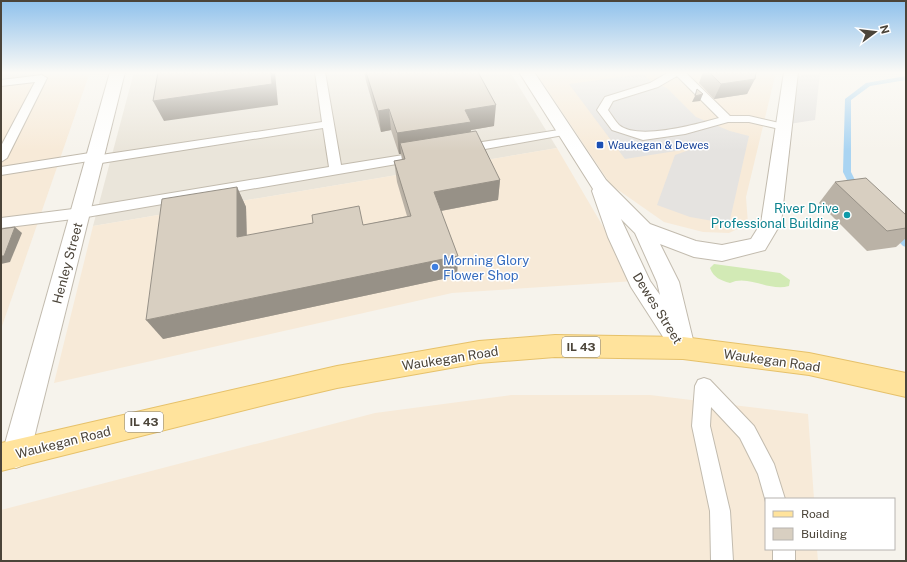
<svg xmlns="http://www.w3.org/2000/svg" width="907" height="562" font-family="'Public Sans',sans-serif">
  <style>
    .residential { fill: #eae5da }
    .commercial { fill: #f7ead8 }
    .green { fill: #d2eab5 }
    .parking { fill: #e5e3e0 }
    .lines { fill: none; stroke-linecap: round; stroke-linejoin: round }
    .stream { fill: #a9d4f2; fill-rule: evenodd }
    .lane-casing { stroke: #c2bbae; stroke-width: 2 }
    .street-casing { stroke: #c2bbae; stroke-width: 2 }
    .primary-casing { stroke: #e6c16a; stroke-width: 2 }
    .lane { fill: #fff; fill-rule: evenodd }
    .street { fill: #fff; fill-rule: evenodd }
    .primary { fill: #ffe39c; fill-rule: evenodd }
    .wall { fill: #bab2a6 }
    .shaded-wall { fill: #979187 }
    .building { fill: #d8cfc1; stroke: #979187 }
    .transit-dot { fill: #1a4fb4; stroke: #fff; stroke-width: 1.5 }
    .culture-dot { fill: #0f9aa8; stroke: #fff; stroke-width: 1.5 }
    .shop-dot { fill: #3f7fe0; stroke: #fff; stroke-width: 1.5 }
    .labels { text-anchor: middle; stroke-width: 3; stroke-linejoin: round; paint-order: stroke }
    .far-transit-label { font-size: 11px; fill: #164399; stroke: #fff; text-anchor: start }
    .shield { fill: #fff; stroke: #817c74; stroke-width: 1 }
    .shield-label { font-size: 12px; font-weight: bold; fill: #4b4439 }
    .culture-label { font-size: 13px; fill: #0d838f; stroke: #fff; text-anchor: end }
    .shop-label { font-size: 13px; fill: #366cbe; stroke: #fff; text-anchor: start }
    .street-label { font-size: 13px; fill: #4b4439; stroke: #fff }
  </style>
  <rect width="100%" height="100%" fill="#f6f3ec"/>
  <g class="residential">
    <path d="M1 72H65L1 80Z"/>
    <path d="M134 72H510L557 148 93 226Z"/>
  </g>
  <g class="commercial">
    <path d="M64 72H90L1 329V79Z"/>
    <path d="M776 72 746 197 748 224 729 233 703 232 664 222 611 185 536 73Z"/>
    <path d="M557 148 635 281 452 293 54 383 93 226Z"/>
    <path d="M511 395H650L808 414 814 499H766V549H817L818 561H1V510L375 413Z"/>
  </g>
  <path class="green" d="M714 264 780 273 790 280 789 286C769 292 748 274 730 283 720 280 714 278 710 268Z"/>
  <g class="parking">
    <path d="M820 73 815 120 789 124 797 76Z"/>
    <path d="M643 74 651 81 667 88 696 117 730 131 749 136 730 220 713 221 690 217 657 205 675 155 695 148 625 159 569 84Z"/>
  </g>
  <g class="lines">
    <g class="stream">
      <path d="M906 76V80L870 86 851 100V172L860 190 859 192H853L843 172 845 99 866 83Z"/>
      <path d="M895 230 898 231 906 239V247L903 246 892 235 891 233Z"/>
    </g>
    <g class="lane-casing">
      <g id="lane">
        <path d="M315 72H325L341 165 422 152 428 156 426 159 81 218 1 228V218L81 208 329 167 323 128 95 164 89 161 1 175V167L96 152 101 155 322 122Z"/>
        <path d="M669 72H685L730 116H749L788 125 790 127 784 130 749 122H728L685 134 643 140 612 130 597 110 605 97 650 83ZM677 76 719 118C697 124 638 141 619 125 615 121 611 114 608 110L613 101 658 87Z"/>
        <path d="M42 75 47 78 7 158 1 162V146L35 82 1 86V80Z"/>
        <path d="M565 129 569 130 571 132 569 134 463 153 457 149 463 145Z"/>
        <path d="M704 378 710 380 754 426 774 464 785 499H766V502L758 474 740 438 711 407 710 426 730 511 733 561H711L710 511 692 426 695 386 698 380Z"/>
        <rect x="773" y="549" width="22" height="12"/>
      </g>
    </g>
    <g class="street-casing">
      <g id="street">
        <path d="M110 72H125L30 454 26 464 16 468 6 464 2 454Z"/>
        <path d="M519 72H534L606 180 650 224 696 241 722 245 751 239 761 223 784 72H798L781 223 765 250 722 261 694 257 660 244 679 282 695 348 692 355 683 359 674 355 670 344 667 343 631 287 608 237 592 191 593 189ZM621 219 635 233 657 282 660 295 650 281Z"/>
      </g>
    </g>
    <g class="primary-casing">
      <path id="primary" d="M555 335 683 337 809 353 906 373V397L809 375 683 359 555 357 479 363 337 388 273 403 1 471V443L337 366 479 341Z"/>
    </g>
    <use href="#lane" class="lane"/>
    <use href="#street" class="street"/>
    <use href="#primary" class="primary"/>
  </g>
  <g class="wall">
    <path d="M364 72H478L494 126 471 130 470 132 500 180 498 200 441 211 458 256 457 276 163 339 237 187 246 207 247 236 363 225 407 216 397 182 394 161 402 160 401 154H399L391 130 381 132 366 81Z"/>
    <path d="M703 72H756L747 94 714 99 699 83Z"/>
    <path d="M835 182 906 215V238L896 247 867 251 819 203Z"/>
  </g>
  <g class="shaded-wall">
    <path d="M271 72H275L278 105 164 121 153 101Z"/>
    <path d="M755 79 747 94 714 99 721 84Z"/>
    <path d="M703 94 700 101 692 102 695 96Z"/>
    <path d="M496 105 494 126 471 130 470 143H400L401 154H399L397 133 465 110Z"/>
    <path d="M389 109 391 130 381 132 378 111Z"/>
    <path d="M500 180 498 200 435 212 434 192Z"/>
    <path d="M237 187 246 207 247 258 237 237Z"/>
    <path d="M15 227 22 233 10 262 1 264V256Z"/>
    <path d="M458 256 457 276 163 339 146 320Z"/>
  </g>
  <g class="building">
    <path d="M158 72H271L272 84 153 101Z"/>
    <path d="M366 72H478L496 105 465 110 471 122 397 133 389 109 378 111Z"/>
    <path d="M709 72H756L755 79 721 84Z"/>
    <path d="M697 89 703 94 695 96Z"/>
    <path d="M476 131 500 180 434 192 458 256 146 320 162 199 237 187V237L313 223 312 215 359 206 363 225 411 216 394 161 405 159 400 143Z"/>
    <path d="M866 178 906 215V228L887 231 835 182Z"/>
    <path d="M15 227 4 256H1V229Z"/>
  </g>
  <linearGradient id="sky" x2="0" y2="1"><stop stop-color="#8fc1ec"/><stop offset="0.48" stop-color="#fbfaf6"/><stop offset="1" stop-color="#fbfaf6" stop-opacity="0"/></linearGradient>
  <rect width="907" height="151" fill="url(#sky)"/>
  <rect class="transit-dot" x="596" y="141" width="8" height="8" rx="2"/>
  <circle class="culture-dot" cx="847" cy="215" r="4"/>
  <circle class="shop-dot" cx="435" cy="267" r="4"/>
  <g class="labels">
    <g class="far-transit-label">
      <text x="608" y="149">Waukegan &amp; Dewes</text>
    </g>
    <g class="shield">
      <rect x="562" y="337" width="38" height="20" rx="3"/>
      <rect x="125" y="412" width="38" height="20" rx="3"/>
    </g>
    <g class="shield-label">
      <text x="581" y="351">IL 43</text>
      <text x="144" y="426">IL 43</text>
    </g>
    <g class="culture-label">
      <text x="839" y="213">River Drive<tspan x="839" dy="15">Professional Building</tspan></text>
    </g>
    <g class="shop-label">
      <text x="443" y="265">Morning Glory<tspan x="443" dy="15">Flower Shop</tspan></text>
    </g>
    <g class="street-label">
      <text transform="translate(67 263) rotate(-75)" y="5">Henley Street</text>
      <text transform="translate(658 308) rotate(58)" y="5">Dewes Street</text>
      <text transform="translate(450 358) rotate(-9)" y="5">Waukegan Road</text>
      <text transform="translate(772 360) rotate(8)" y="5">Waukegan Road</text>
      <text transform="translate(63 442) rotate(-14)" y="5">Waukegan Road</text>
    </g>
  </g>
  <rect width="907" height="562" fill="none" stroke="#4b4439" stroke-width="4"/>
  <rect x="765" y="498" width="130" height="52" fill="#ffffff" stroke="#b7b4b0"/>
  <rect x="773" y="511" width="20" height="6" fill="#ffe39c" stroke="#b7b4b0"/>
  <text x="801" y="518" font-size="12" fill="#4b4439">Road</text>
  <rect x="773" y="528" width="20" height="12" fill="#d8cfc1" stroke="#b7b4b0"/>
  <text x="801" y="538" font-size="12" fill="#4b4439">Building</text>
  <g transform="translate(875 32) rotate(75)" stroke="#ffffff" stroke-width="3" paint-order="stroke">
  <path d="M0-3L7 15L0 10L-7 15Z" fill="#4b4439"/>
  <text y="-6" font-size="11" font-weight="bold" text-anchor="middle" fill="#4b4439">N</text>
  </g>
</svg>
